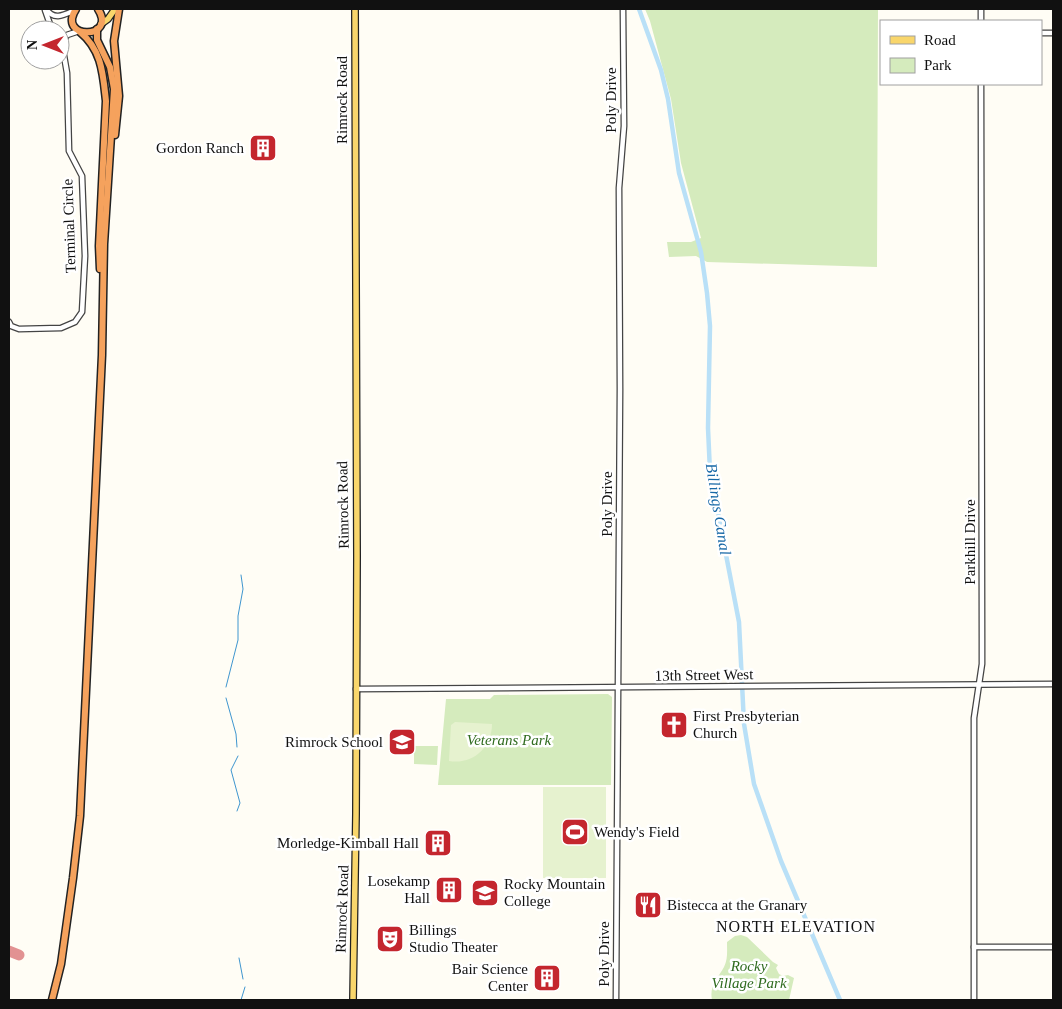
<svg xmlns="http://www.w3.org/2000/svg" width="1062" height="1009" font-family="Georgia,serif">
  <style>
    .green { fill: #d5ebbd }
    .pitch { fill: #e6f2cf }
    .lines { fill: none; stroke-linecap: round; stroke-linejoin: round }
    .stream { stroke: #3f96cf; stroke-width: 1 }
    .canal { stroke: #b9e0f7; stroke-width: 4.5 }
    .taxiway { stroke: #e29292; stroke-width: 11 }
    .minor-casing { stroke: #444; stroke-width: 7 }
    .major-casing { stroke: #222; stroke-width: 8 }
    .highway-casing { stroke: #222; stroke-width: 9 }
    .minor { stroke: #fff; stroke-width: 4.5 }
    .major { stroke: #f9d66b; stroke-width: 5.5 }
    .highway { stroke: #f5a25d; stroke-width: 6 }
    .labels { text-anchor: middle; stroke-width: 5; stroke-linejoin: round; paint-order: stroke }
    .street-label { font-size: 15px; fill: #111; stroke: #fff }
    .poi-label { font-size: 15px; fill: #111; stroke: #fff; text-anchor: end }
    .park-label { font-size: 15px; font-style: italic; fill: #2f6b1f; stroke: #fff }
    .water-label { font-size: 16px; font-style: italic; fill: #1768a6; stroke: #fff }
    .neighbourhood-label { font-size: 16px; letter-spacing: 1px; fill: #111; stroke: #fff }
  </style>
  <rect width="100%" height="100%" fill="#fffdf5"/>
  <g class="green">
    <path d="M645 9H878L877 267 707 262 696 256 669 257 667 242H691L701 238 681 163 671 99 650 21Z"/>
    <path d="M608 694 612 697 611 785H438L446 699H490L494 695Z"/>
    <path d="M414 746H438L437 765 414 764Z"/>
    <path d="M741 935 747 937 773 962 778 965 776 968 779 974 783 976 788 975 794 978 789 1000H712C709 986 718 978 724 967 728 959 727 951 727 942L735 936Z"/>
  </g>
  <g class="pitch">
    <path d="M455 722 492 724C492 748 472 765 449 761L451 725Z"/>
    <rect x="543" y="787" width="63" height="91"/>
    <path d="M764 977 787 980 786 991 763 989Z"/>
  </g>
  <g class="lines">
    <g class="stream">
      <path d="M226 687 238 640V616L243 589 241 575"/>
      <path d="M226 698 236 734 237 747"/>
      <path d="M237 811 240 803 231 770 238 756"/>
      <path d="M239 958 243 979"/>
      <path d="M241 1000 245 987"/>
    </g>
    <path class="canal" d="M639 9 661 70 668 99 679 173 701 252 707 293 710 326 708 428 710 472 739 622 744 724 754 784 781 861 840 1000"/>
    <path class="taxiway" d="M9 951 19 955"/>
    <g class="minor-casing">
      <g id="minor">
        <path d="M46 9C54 21 64 15 75 10"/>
        <path d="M45 10 52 30"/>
        <path d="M981 21V9"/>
        <path d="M1041 33H1053"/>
        <path d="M9 322 11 326 19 329 61 328 75 322 82 312 85 256 82 176 69 151 67 73 62 44 67 35 79 31"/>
        <path d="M356 689 1053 684"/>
        <path d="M974 947H1053"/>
        <path d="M616 1000 620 389 619 188 624 126 623 9"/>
        <path d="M974 1000V718L982 664V638L981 84"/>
      </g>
    </g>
    <g class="major-casing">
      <g id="major">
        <path d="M101 24 108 19 115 9"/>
        <path d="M353 1000 356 814 357 556 355 9"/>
      </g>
    </g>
    <g class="highway-casing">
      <g id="highway">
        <path d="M76 9C56 40 118 40 98 9"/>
        <path d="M80 32C102 50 103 74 106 101L99 246 100 269"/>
        <path d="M115 135 119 96 114 41 119 9"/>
        <path d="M52 1000 61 964 73 878 80 816 102 355 104 244 114 89 110 67 97 40V29"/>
      </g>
    </g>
    <use href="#minor" class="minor"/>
    <use href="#major" class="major"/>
    <use href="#highway" class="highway"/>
  </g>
  <defs>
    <g id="building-square" transform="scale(1.4375)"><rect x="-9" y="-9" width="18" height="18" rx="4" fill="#c4262e" stroke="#fff"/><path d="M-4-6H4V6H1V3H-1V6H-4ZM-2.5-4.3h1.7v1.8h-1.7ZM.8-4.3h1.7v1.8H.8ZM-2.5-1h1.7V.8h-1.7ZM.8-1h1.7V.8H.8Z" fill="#fff"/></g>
    <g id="church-square" transform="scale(1.4375)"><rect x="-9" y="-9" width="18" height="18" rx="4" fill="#c4262e" stroke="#fff"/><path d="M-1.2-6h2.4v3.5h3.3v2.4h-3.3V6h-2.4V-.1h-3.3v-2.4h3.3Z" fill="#fff"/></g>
    <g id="school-square" transform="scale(1.4375)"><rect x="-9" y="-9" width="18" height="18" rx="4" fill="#c4262e" stroke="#fff"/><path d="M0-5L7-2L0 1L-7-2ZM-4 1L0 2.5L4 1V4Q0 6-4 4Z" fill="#fff"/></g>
    <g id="stadium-square" transform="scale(1.4375)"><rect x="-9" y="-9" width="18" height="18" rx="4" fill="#c4262e" stroke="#fff"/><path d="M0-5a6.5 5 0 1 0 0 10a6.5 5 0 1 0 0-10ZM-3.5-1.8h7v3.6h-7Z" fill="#fff"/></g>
    <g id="university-square" transform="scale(1.4375)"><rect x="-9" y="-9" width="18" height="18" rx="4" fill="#c4262e" stroke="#fff"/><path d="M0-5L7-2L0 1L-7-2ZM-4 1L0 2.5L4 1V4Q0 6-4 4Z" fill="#fff"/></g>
    <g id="restaurant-square" transform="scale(1.4375)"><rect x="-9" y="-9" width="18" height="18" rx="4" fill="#c4262e" stroke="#fff"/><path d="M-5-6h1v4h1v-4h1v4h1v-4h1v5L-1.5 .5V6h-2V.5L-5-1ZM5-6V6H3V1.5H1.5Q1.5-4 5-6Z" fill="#fff"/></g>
    <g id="theatre-square" transform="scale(1.4375)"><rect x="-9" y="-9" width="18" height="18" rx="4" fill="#c4262e" stroke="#fff"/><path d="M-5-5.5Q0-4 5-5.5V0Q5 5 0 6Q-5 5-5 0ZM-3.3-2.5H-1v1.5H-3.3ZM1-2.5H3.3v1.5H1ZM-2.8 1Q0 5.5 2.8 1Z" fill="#fff"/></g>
  </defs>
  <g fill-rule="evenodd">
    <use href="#building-square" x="263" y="148"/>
    <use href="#church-square" x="674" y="725"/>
    <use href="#school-square" x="402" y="742"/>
    <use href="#stadium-square" x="575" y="832"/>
    <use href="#building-square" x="438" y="843"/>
    <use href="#building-square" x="449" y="890"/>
    <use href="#university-square" x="485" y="893"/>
    <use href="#restaurant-square" x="648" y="905"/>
    <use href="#theatre-square" x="390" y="939"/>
    <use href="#building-square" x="547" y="978"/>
  </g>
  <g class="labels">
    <g class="street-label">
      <text transform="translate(342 100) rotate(-90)" y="5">Rimrock Road</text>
      <text transform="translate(611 100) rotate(-90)" y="5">Poly Drive</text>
      <text transform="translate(69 226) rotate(-92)" y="5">Terminal Circle</text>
      <text transform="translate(607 504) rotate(-90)" y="5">Poly Drive</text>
      <text transform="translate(343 505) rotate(-91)" y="5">Rimrock Road</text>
      <text transform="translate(970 542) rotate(-90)" y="5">Parkhill Drive</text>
      <text transform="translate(704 675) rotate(-1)" y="5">13th Street West</text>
      <text transform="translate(342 909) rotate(-88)" y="5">Rimrock Road</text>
      <text transform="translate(604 954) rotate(-90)" y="5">Poly Drive</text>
    </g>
    <g class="poi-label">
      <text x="244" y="153">Gordon Ranch</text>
      <text x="693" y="721" text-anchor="start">First Presbyterian<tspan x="693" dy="17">Church</tspan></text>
      <text x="383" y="747">Rimrock School</text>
      <text x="594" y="837" text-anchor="start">Wendy's Field</text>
      <text x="419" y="848">Morledge-Kimball Hall</text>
      <text x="430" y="886">Losekamp<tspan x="430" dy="17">Hall</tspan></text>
      <text x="504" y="889" text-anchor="start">Rocky Mountain<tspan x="504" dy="17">College</tspan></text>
      <text x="667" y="910" text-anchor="start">Bistecca at the Granary</text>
      <text x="409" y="935" text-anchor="start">Billings<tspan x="409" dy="17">Studio Theater</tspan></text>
      <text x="528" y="974">Bair Science<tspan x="528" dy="17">Center</tspan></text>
    </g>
    <g class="park-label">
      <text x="509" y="745">Veterans Park</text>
      <text x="749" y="971">Rocky<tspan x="749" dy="17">Village Park</tspan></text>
    </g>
    <g class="water-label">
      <text transform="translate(719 509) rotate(81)" y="6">Billings Canal</text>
    </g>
    <g class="neighbourhood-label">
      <text x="796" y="932">NORTH ELEVATION</text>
    </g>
  </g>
  <rect width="1062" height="1009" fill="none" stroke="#111111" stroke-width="20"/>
  <rect x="880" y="20" width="162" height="65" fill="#ffffff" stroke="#a0a0a0"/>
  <rect x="890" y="36" width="25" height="8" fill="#f9d66b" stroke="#a0a0a0"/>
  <text x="924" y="45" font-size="15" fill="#111111">Road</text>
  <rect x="890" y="58" width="25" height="15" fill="#d5ebbd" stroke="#a0a0a0"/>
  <text x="924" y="70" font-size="15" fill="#111111">Park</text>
  <g transform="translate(45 45) rotate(270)"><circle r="24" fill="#ffffff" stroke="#a0a0a0"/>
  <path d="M0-4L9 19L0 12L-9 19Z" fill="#c4262e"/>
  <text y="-8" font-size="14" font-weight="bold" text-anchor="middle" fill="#111111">N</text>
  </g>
</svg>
